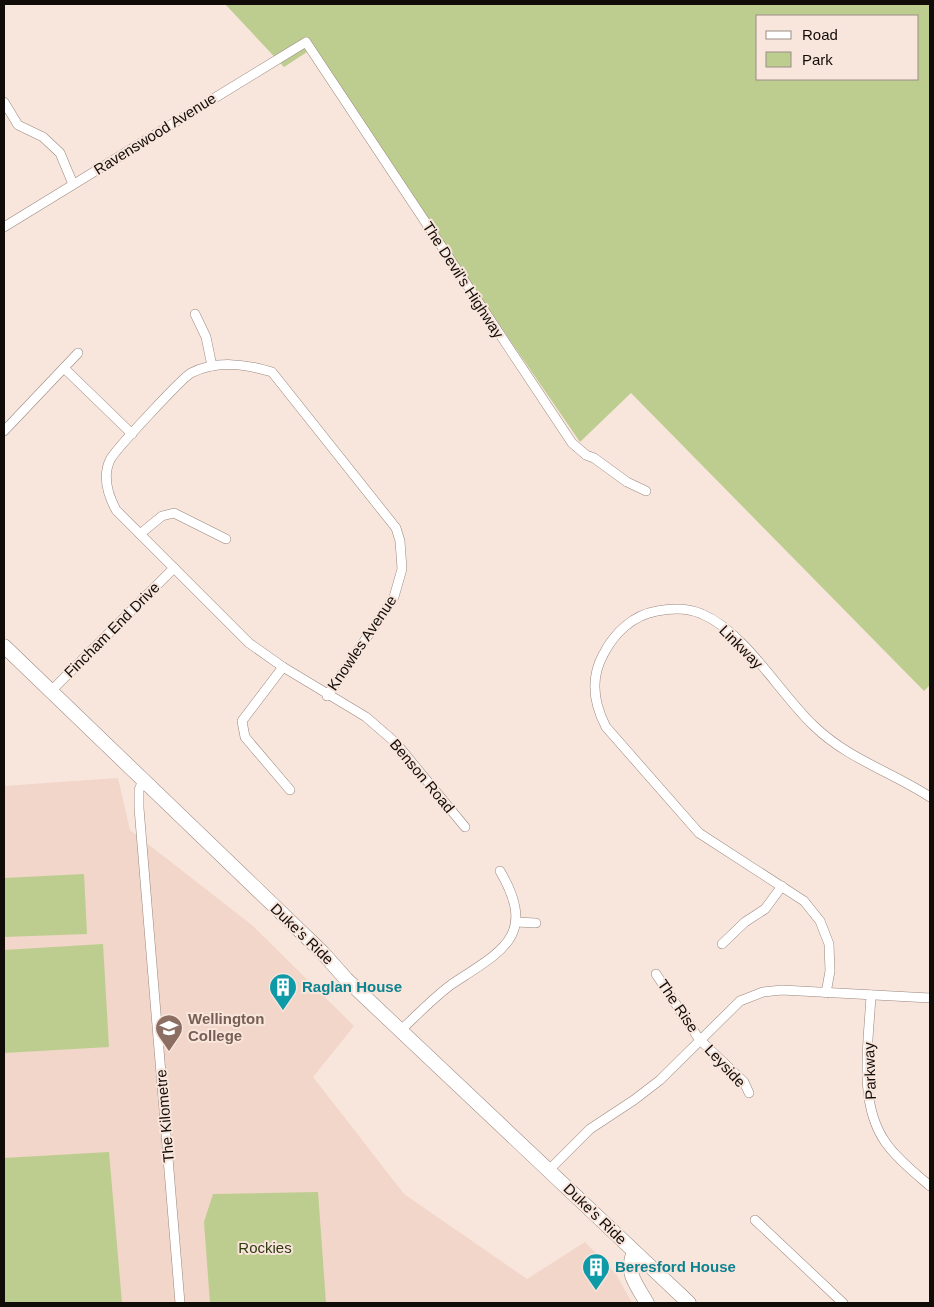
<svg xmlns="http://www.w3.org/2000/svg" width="934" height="1307" font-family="Arial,sans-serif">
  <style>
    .built { fill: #f1d6c9 }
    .green { fill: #bdcd8f; fill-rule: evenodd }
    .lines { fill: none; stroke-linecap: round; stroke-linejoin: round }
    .street-casing { stroke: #99877f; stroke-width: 10 }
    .secondary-casing { stroke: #99877f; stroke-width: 15 }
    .street { stroke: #fff; stroke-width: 9 }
    .secondary { stroke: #fff; stroke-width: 14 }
    .labels { text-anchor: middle; stroke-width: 4; stroke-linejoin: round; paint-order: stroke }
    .street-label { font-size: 15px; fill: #120c09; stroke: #f8e5db }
    .culture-label { font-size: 15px; font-weight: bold; fill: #0d838f; stroke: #f8e5db; text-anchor: start }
    .education-label { font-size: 15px; font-weight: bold; fill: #785e54; stroke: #f8e5db; text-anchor: start }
    .park-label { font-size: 15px; fill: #313911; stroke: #f8e5db }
  </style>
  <rect width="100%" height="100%" fill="#f8e5db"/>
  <path class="built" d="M118 778 130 830 253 926 354 1026 313 1077 404 1194 527 1279 585 1242 616 1274 632 1303H4V786Z"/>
  <g class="green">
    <path d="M225 4H930V685L924 691 631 393 580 442 400 180 394 183 307 52 284 67ZM758 16H918V79H758Z"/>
    <path d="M84 874 87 934 4 937V878Z"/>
    <path d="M103 944 109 1047 4 1053V950Z"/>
    <path d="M109 1152 122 1303H4V1158Z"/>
    <path d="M318 1192 326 1303H210L204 1222 213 1194Z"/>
  </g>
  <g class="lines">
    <g class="street-casing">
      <g id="street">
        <path d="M4 102 18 125 43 137 60 153 73 184"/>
        <path d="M4 227 306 42 572 443 586 455 594 458 627 482 646 491"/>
        <path d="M195 314 206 337 212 366"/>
        <path d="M64 368 132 434"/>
        <path d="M4 431 78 353"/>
        <path d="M140 534 162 516 174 513 226 539"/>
        <path d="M283 667 242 721 245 737 290 790"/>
        <path d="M51 691 174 568"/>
        <path d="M327 696 394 597 402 569 400 541 396 528 272 372C245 364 217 360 191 373 183 377 114 451 110 460 102 477 108 495 116 510L249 643 283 667 366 717 396 743 465 827"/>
        <path d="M143 780 139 790V808L180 1303"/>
        <path d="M516 922 536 923"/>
        <path d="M722 944 745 922 765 909 782 886"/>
        <path d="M656 974 699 1039 744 1082 749 1093"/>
        <path d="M826 993 830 971 829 944 820 921 804 901 699 833 606 727C594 704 590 679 603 655 614 633 633 615 657 611 672 608 687 607 702 614 745 632 780 694 814 726 848 759 892 772 930 797"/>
        <path d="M871 995C869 1041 857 1103 886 1143 897 1159 916 1174 930 1186"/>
        <path d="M400 1031C417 1015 433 998 452 984 502 951 538 936 500 871"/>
        <path d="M549 1170 590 1129 634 1100 660 1080 740 1001 763 992 782 990 930 998"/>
        <path d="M755 1220 843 1303"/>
      </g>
    </g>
    <g class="secondary-casing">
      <g id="secondary">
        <path d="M4 646 322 952 346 979 689 1303"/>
        <path d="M634 1252C625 1273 636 1284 647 1303"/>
      </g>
    </g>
    <use href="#street" class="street"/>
    <use href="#secondary" class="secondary"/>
  </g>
  <defs>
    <g id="building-pin" transform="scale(1.4375)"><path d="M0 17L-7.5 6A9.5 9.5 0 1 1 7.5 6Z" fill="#0f9aa8" stroke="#f8e5db"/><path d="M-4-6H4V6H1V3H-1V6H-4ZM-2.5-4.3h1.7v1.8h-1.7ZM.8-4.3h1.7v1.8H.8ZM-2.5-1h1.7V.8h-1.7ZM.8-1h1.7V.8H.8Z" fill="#fff"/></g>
    <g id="school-pin" transform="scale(1.4375)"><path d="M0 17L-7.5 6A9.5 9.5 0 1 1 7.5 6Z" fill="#8d6e63" stroke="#f8e5db"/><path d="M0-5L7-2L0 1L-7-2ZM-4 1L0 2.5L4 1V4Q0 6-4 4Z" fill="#fff"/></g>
  </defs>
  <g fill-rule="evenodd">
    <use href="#building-pin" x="283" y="987"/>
    <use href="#school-pin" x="169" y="1028"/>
    <use href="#building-pin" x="596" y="1267"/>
  </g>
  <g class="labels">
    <g class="street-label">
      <text transform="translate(155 134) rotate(-32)" y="5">Ravenswood Avenue</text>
      <text transform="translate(463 280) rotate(57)" y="5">The Devil's Highway</text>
      <text transform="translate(112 630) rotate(-45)" y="5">Fincham End Drive</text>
      <text transform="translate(362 643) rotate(-56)" y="5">Knowles Avenue</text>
      <text transform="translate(741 647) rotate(45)" y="5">Linkway</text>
      <text transform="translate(422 776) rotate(50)" y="5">Benson Road</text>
      <text transform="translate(302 934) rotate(44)" y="5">Duke's Ride</text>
      <text transform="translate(678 1006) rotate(56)" y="5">The Rise</text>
      <text transform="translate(725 1066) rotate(47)" y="5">Leyside</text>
      <text transform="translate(870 1071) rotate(-92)" y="5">Parkway</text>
      <text transform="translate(165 1116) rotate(-95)" y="5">The Kilometre</text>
      <text transform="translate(595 1214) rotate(44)" y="5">Duke's Ride</text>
    </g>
    <g class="culture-label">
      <text x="302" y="992">Raglan House</text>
      <text x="615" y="1272">Beresford House</text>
    </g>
    <g class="education-label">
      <text x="188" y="1024">Wellington<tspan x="188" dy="17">College</tspan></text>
    </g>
    <g class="park-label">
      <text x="265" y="1253">Rockies</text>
    </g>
  </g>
  <rect width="934" height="1307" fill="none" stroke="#120c09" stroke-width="10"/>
  <rect x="756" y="15" width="162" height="65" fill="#f8e5db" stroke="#9c8e87"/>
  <rect x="766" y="31" width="25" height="8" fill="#ffffff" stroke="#9c8e87"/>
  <text x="802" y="40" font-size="15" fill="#120c09">Road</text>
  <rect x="766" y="52" width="25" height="15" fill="#bdcd8f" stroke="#9c8e87"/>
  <text x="802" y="65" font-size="15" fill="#120c09">Park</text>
</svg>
